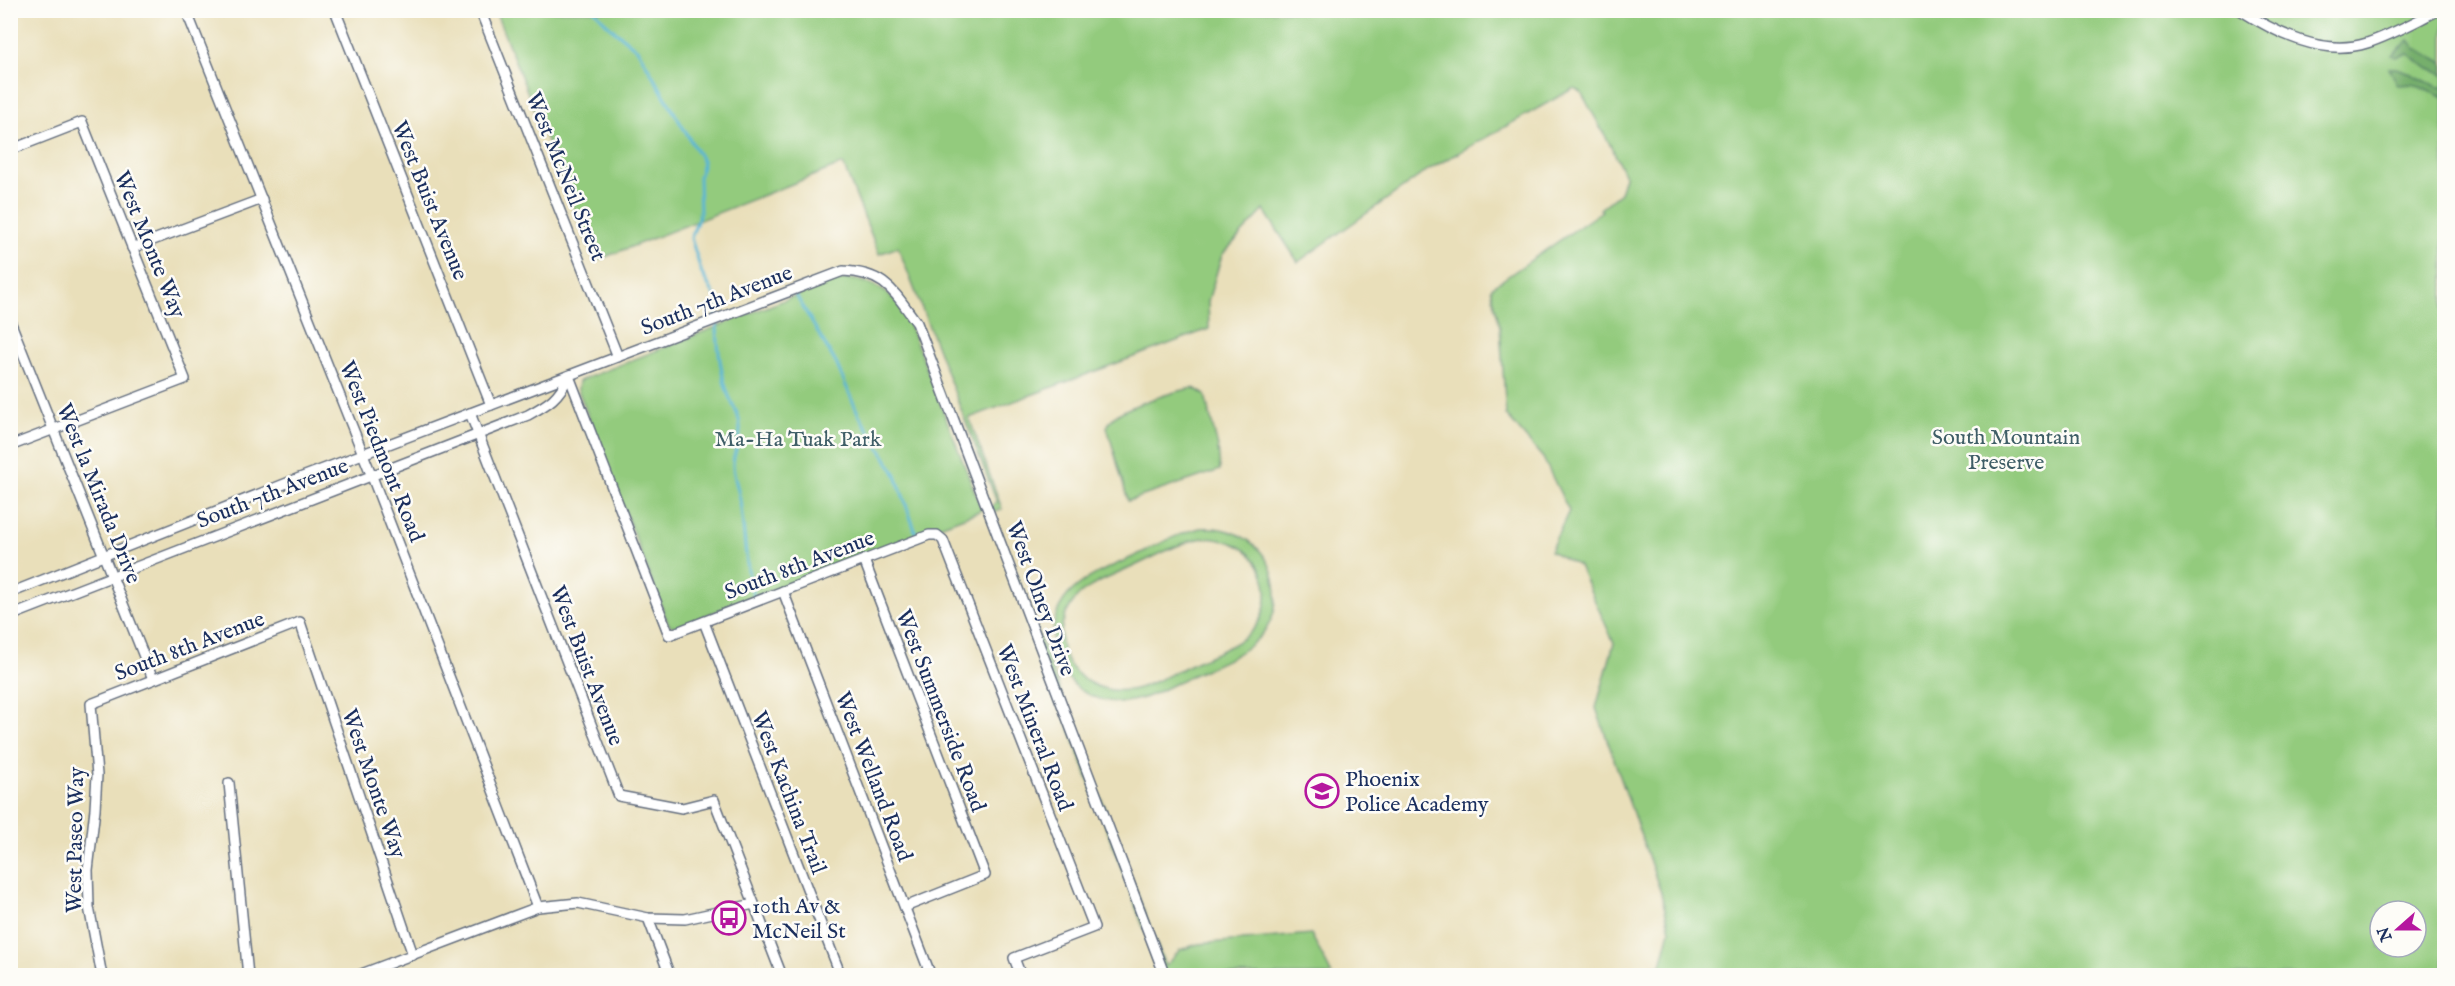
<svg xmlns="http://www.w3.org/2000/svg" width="2455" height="986" font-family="'IM FELL English',serif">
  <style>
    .green { fill: #93cb7d; stroke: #577d6e; stroke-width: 1.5; fill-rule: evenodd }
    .forest { fill: #76af6c; stroke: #486f65; stroke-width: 1.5 }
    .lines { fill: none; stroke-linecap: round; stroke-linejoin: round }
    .stream { stroke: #57b5d5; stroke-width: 3 }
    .minor-casing { stroke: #636d7e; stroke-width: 12 }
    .minor { stroke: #fff; stroke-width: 9 }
    .labels { text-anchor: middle; stroke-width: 5; stroke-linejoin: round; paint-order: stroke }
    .street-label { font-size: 22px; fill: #1b2f5e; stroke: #fdfcf7 }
    .park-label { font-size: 22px; fill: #3f5e67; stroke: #fdfcf7 }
    .poi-label { font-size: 22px; fill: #1b2f5e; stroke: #fdfcf7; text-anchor: start }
  </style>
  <rect width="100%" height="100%" fill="#fdfcf7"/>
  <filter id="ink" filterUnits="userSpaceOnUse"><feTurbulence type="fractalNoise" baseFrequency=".0167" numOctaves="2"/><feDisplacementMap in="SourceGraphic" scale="12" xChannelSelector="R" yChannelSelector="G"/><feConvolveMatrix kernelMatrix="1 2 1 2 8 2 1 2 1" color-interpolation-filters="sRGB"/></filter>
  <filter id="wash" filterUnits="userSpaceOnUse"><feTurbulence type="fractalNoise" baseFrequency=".008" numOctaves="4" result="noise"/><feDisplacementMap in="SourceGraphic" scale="24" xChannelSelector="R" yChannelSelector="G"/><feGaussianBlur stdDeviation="1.35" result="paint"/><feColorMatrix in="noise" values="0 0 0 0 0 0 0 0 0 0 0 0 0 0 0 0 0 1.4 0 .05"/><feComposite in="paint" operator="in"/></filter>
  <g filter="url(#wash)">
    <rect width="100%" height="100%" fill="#e9dfba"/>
    <g class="green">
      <path d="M495 11H2444V975H1606L1661 965 1670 930 1661 893 1596 708 1614 643 1579 566 1550 551 1569 511 1543 458 1506 415 1500 327 1491 288 1602 211 1600 209 1620 193 1625 176 1613 150 1581 92 1574 88 1428 170 1298 262 1264 210 1222 255 1208 301 1209 329 969 418 1002 509 992 512 1165 966 1180 950 1198 944 1311 934 1332 975H1161L988 510 997 502 898 247 879 254 843 164 595 261ZM2380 911H2416V947H2380Z"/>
      <path d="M849 279C872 281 885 290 902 306L982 510 678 626H671L668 623 578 390 579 381 835 280Z"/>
      <path d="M1194 388 1205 395 1218 447 1220 470 1128 501 1107 427C1109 424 1109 421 1112 419 1122 407 1178 390 1194 388Z"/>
      <path d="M1200 528C1223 526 1246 534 1261 552 1272 565 1276 581 1276 598 1274 647 1222 661 1186 678 1169 686 1150 698 1131 701 1113 704 1095 700 1079 689 1065 678 1055 661 1053 643 1049 588 1096 574 1137 555 1157 545 1177 534 1200 528ZM1203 538C1228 539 1248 545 1260 568 1265 578 1267 588 1266 599 1263 637 1226 648 1196 662 1180 670 1164 678 1147 685 1092 708 1038 655 1071 605 1075 599 1081 593 1087 589 1099 581 1115 575 1128 569 1153 558 1177 543 1203 538Z"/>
    </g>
    <g class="forest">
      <path d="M2409 40 2415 48 2444 63V75L2429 69 2408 54 2395 57 2392 55Z"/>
      <path d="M2389 68H2397L2408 72 2437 87H2444V98L2413 84 2398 85Z"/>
    </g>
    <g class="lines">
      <g class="stream">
        <path d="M594 10 610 27 638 50 703 162 699 177 700 213 691 238 702 274 718 301 716 305C717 333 718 364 727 391 731 404 741 415 740 430 740 442 733 453 733 465 733 476 739 490 740 501 745 535 745 568 755 601"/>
        <path d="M794 292 836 363 858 413 895 473 917 536"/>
      </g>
    </g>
  </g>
  <g filter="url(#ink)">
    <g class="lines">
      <g class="minor-casing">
        <g id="minor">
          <path d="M186 10 371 474 538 907"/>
          <path d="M335 10 491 405"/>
          <path d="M480 10 618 357"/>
          <path d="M2240 10C2276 33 2323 57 2367 43 2392 35 2416 21 2439 10"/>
          <path d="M10 150 82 122 185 379 10 446"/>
          <path d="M132 248 262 199"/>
          <path d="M10 321 153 679"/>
          <path d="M569 376 669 635 929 535H937L943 540 1094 927 1014 958 1021 976"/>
          <path d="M470 413 619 796 682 808 714 800 782 976"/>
          <path d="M864 560 985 875 905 907"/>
          <path d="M783 591 931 976"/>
          <path d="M10 593 297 479 843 271C886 273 893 291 917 323L1165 976"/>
          <path d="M10 616 528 415C550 403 558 398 569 376"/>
          <path d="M704 622 841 976"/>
          <path d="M229 783 248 976"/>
          <path d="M648 918 670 976"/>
          <path d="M102 976 89 907 88 870 95 809 97 775 91 704 300 622 413 955"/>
          <path d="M356 976 538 907 578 903 648 918 685 919 754 904"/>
        </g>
      </g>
      <use href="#minor" class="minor"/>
    </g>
  </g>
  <defs>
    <g id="school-ring" transform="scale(1.725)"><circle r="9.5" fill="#fdfcf7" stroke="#b5179e" stroke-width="1.5"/><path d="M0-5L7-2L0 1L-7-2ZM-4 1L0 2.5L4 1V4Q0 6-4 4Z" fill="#b5179e"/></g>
    <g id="bus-ring" transform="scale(1.725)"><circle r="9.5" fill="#fdfcf7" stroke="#b5179e" stroke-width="1.5"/><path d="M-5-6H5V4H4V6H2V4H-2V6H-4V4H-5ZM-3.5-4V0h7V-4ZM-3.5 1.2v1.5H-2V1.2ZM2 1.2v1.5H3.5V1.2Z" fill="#b5179e"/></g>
  </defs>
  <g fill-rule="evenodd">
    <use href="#school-ring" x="1322" y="791"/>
    <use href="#bus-ring" x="729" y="918"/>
  </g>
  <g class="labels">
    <g class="street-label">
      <text transform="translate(567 176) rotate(68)" y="8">West McNeil Street</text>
      <text transform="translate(431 200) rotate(68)" y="8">West Buist Avenue</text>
      <text transform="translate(151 244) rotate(68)" y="8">West Monte Way</text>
      <text transform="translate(716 299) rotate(-21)" y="8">South 7th Avenue</text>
      <text transform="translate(383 451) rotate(68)" y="8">West Piedmont Road</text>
      <text transform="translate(272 492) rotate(-21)" y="8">South 7th Avenue</text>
      <text transform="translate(100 493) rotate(68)" y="8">West la Mirada Drive</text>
      <text transform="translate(799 564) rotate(-21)" y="8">South 8th Avenue</text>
      <text transform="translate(1042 598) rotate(70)" y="8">West Olney Drive</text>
      <text transform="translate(189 645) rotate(-21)" y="8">South 8th Avenue</text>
      <text transform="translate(588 665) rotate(69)" y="8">West Buist Avenue</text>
      <text transform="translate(942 710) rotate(69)" y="8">West Summerside Road</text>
      <text transform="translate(1036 727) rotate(69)" y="8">West Mineral Road</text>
      <text transform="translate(875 776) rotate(69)" y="8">West Welland Road</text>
      <text transform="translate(375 783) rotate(71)" y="8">West Monte Way</text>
      <text transform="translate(790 792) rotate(69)" y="8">West Kachina Trail</text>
      <text transform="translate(74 840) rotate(-89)" y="8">West Paseo Way</text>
    </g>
    <g class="park-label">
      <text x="2006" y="444">South Mountain<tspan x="2006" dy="25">Preserve</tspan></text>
      <text x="798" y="446">Ma-Ha Tuak Park</text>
    </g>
    <g class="poi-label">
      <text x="1345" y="786">Phoenix<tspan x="1345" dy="25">Police Academy</tspan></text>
      <text x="752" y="913">10th Av &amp;<tspan x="752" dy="25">McNeil St</tspan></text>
    </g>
  </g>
  <rect width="2455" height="986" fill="none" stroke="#fdfcf7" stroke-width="36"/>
  <g transform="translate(2398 929) rotate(249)"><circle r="28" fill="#fdfcf7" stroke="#a3aaba" stroke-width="1.5"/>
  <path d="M0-4.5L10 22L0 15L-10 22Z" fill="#b5179e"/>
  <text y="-9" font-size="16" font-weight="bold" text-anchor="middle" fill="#1b2f5e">N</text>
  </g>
</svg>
